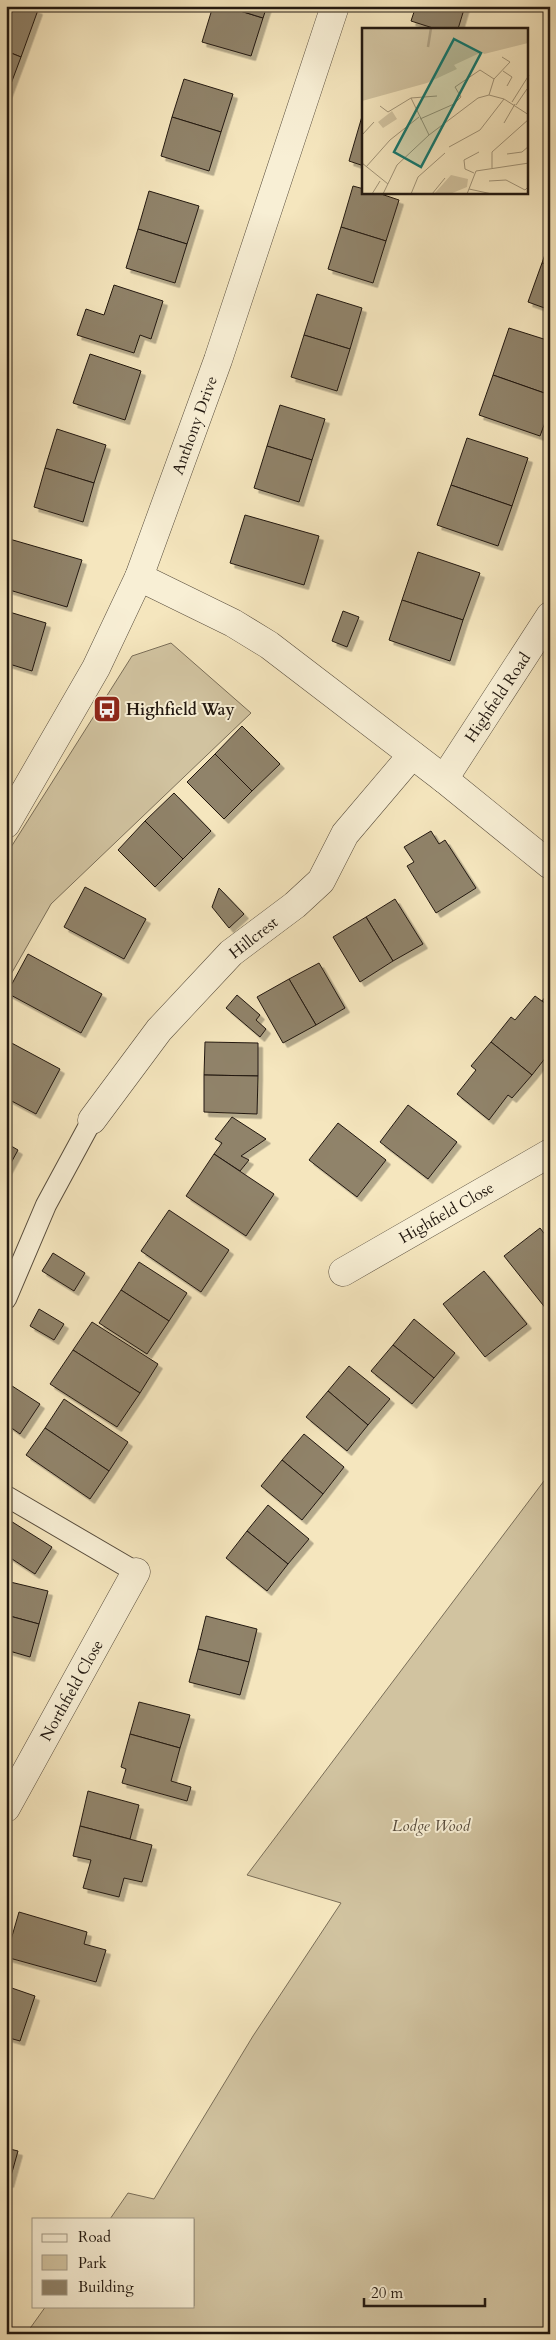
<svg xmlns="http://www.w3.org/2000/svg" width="556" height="2340" font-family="Cardo,serif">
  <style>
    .green { fill: #d1c3a0; stroke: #7a6e58 }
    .building { fill: #90836a; stroke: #221810; filter: url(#shadow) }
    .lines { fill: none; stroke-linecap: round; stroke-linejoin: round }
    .lane-casing { stroke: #574c3c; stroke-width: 22 }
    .street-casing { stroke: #574c3c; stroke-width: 29 }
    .lane { stroke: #f8efd5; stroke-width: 20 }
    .street { stroke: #f8efd5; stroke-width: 28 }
    .labels { text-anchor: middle; stroke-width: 4; stroke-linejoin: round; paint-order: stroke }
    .street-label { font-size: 16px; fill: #221810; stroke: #f8efd5 }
    .poi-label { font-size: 16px; font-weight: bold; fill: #221810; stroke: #f8efd5; text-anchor: start }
    .park-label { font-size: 16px; font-style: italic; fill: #574b3b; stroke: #f8efd5 }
    .inset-river { fill: none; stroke: #ada083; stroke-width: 2.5 }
    .inset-road { fill: none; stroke: #a19478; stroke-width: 1 }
    .view { fill: #0f766e; fill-opacity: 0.15; stroke: #0f766e; stroke-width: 2.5 }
    .inset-edge { fill: none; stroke: #221810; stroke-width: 2.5 }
  </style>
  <defs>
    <filter id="shadow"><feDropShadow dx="4.5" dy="4.5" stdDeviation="0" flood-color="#0004"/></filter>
  </defs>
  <rect width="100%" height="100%" fill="#f5e6be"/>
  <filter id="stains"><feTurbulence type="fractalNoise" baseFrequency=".004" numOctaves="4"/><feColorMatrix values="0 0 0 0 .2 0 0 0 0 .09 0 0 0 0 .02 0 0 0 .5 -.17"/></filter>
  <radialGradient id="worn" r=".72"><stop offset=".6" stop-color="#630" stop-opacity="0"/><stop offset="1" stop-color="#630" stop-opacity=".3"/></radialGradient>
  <g class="green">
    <path d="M171 643 251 713 51 904 6 983V855L132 656Z"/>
    <path d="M550 1473V2334H26L46 2306H194V2219H110L128 2193 154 2199 253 2036 341 1903 247 1875Z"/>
  </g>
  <g class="building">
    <path d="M6 6H27L38 10 21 57 6 51Z"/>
    <path d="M213 6H224L263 18 251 56 202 42Z"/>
    <path d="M224 6H267L263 18Z"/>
    <path d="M416 6H465L458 29H436L411 21Z"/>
    <path d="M6 51 21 57 6 97Z"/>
    <path d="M184 79 233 94 221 132 172 117Z"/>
    <path d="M363 113H364V166L349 161Z"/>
    <path d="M172 117 221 132 209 171 161 156Z"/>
    <path d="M353 186 364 189V192H375L399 200 386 241 341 227Z"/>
    <path d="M149 191 199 206 187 244 138 229Z"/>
    <path d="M341 227 386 241 373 283 328 269Z"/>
    <path d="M138 229 187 244 175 283 126 268Z"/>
    <path d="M550 240V265L542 263Z"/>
    <path d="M542 263 550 265V310L528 302Z"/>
    <path d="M114 285 163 301 151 339 140 335 134 353 77 335 86 309 104 315Z"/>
    <path d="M317 294 362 308 350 349 304 335Z"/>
    <path d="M509 328 550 341V395L493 375Z"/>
    <path d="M304 335 350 349 337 391 291 377Z"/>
    <path d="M90 354 141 371 125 420 73 403Z"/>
    <path d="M493 375 550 395V409L540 436 479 415Z"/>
    <path d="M280 405 325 419 312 460 267 446Z"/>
    <path d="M57 429 106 445 94 483 45 468Z"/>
    <path d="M467 438 528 458 512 506 451 485Z"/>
    <path d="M267 446 312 460 299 502 254 488Z"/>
    <path d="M45 468 94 483 83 522 34 507Z"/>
    <path d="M451 485 512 506 498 546 437 525Z"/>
    <path d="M245 515 319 536 304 585 230 563Z"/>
    <path d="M6 538 82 560 67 607 6 589Z"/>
    <path d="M418 552 480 573 463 620 402 600Z"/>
    <path d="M402 600 463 620 450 661 389 640Z"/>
    <path d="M6 611 46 623 32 671 6 663Z"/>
    <path d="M343 611 359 617 347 647 332 641Z"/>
    <path d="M242 726 280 764 252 791 215 754Z"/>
    <path d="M215 754 252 791 224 819 187 782Z"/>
    <path d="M174 793 211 831 183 859 145 821Z"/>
    <path d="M145 821 183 859 155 887 118 850Z"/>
    <path d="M431 831 439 844 445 840 476 888 436 913 407 866 414 862 404 847Z"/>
    <path d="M85 887 146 919 124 959 64 927Z"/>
    <path d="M219 888 244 914 229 928 212 907Z"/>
    <path d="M395 899 423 944 393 961 366 917Z"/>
    <path d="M366 917 393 961 360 982 333 937Z"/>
    <path d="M28 954 102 994 81 1033 7 993Z"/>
    <path d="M319 963 345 1008 316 1025 289 979Z"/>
    <path d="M289 979 316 1025 283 1043 257 997Z"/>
    <path d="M550 991V1007L542 1001Z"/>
    <path d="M237 995 260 1015 256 1020 266 1029 260 1037 226 1008Z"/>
    <path d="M535 996 550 1007V1052L532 1075 491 1042 511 1017 515 1020Z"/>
    <path d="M6 1040 60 1069 36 1114 6 1098Z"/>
    <path d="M205 1042 258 1043V1076L204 1075Z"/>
    <path d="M491 1042 532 1075 512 1098 508 1095 489 1120 457 1094 476 1070 471 1066Z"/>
    <path d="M204 1075 258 1076 257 1114 204 1112Z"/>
    <path d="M408 1105 457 1142 428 1179 380 1142Z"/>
    <path d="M232 1117 266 1139 241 1156 249 1160 240 1171 214 1154 222 1143 215 1139Z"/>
    <path d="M338 1123 386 1160 357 1197 309 1160Z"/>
    <path d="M6 1143 18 1150 6 1172Z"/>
    <path d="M214 1154 274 1194 246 1236 186 1196Z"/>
    <path d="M169 1210 229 1250 201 1292 141 1251Z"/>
    <path d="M540 1228 550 1241V1309L547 1310 504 1256Z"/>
    <path d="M53 1253 85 1273 74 1291 42 1271Z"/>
    <path d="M139 1262 187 1293 169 1321 121 1290Z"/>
    <path d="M484 1271 527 1324 485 1357 443 1304Z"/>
    <path d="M121 1290 169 1321 147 1354 99 1323Z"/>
    <path d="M39 1309 64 1324 54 1340 30 1326Z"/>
    <path d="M414 1319 455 1353 434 1378 393 1345Z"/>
    <path d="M92 1322 158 1364 140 1393 73 1350Z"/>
    <path d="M393 1345 434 1378 412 1404 371 1371Z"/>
    <path d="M73 1350 140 1393 117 1427 50 1384Z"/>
    <path d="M349 1366 390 1399 368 1425 328 1391Z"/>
    <path d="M9 1384 40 1404 20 1434 6 1424V1389Z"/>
    <path d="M328 1391 368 1425 347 1451 306 1417Z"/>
    <path d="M64 1399 128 1442 109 1471 45 1428Z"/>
    <path d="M45 1428 109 1471 90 1499 26 1455Z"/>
    <path d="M304 1434 344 1467 323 1494 282 1460Z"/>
    <path d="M282 1460 323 1494 302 1520 261 1486Z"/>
    <path d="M268 1505 309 1539 288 1564 247 1531Z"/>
    <path d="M6 1518 52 1547 35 1574 6 1555Z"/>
    <path d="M247 1531 288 1564 267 1591 226 1558Z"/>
    <path d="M6 1581 48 1591 39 1624 6 1615Z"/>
    <path d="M6 1615 39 1624 30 1657 6 1650Z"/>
    <path d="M206 1616 257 1629 249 1662 198 1649Z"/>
    <path d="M198 1649 249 1662 240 1695 189 1682Z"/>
    <path d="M139 1702 190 1715 180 1748 130 1734Z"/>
    <path d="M130 1734 180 1748 171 1781 191 1787 187 1801 122 1783 126 1769 121 1767Z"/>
    <path d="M88 1791 139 1805 130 1839 80 1826Z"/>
    <path d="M80 1826 152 1845 142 1882 124 1878 119 1897 83 1888 91 1860 73 1856Z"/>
    <path d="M19 1912 87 1932 84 1944 106 1950 96 1982 6 1957Z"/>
    <path d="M6 1986 35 1996 20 2041 6 2037Z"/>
    <path d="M6 2148 18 2151 9 2183 6 2182Z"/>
  </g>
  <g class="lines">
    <g class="lane-casing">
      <g id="lane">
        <path d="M6 1299 46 1205 92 1120"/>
        <path d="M6 1496 136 1572"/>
      </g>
    </g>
    <g class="street-casing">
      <g id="street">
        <path d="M139 577 233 623 269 645 444 779 550 865"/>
        <path d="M444 779 550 616"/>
        <path d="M6 824 96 668 139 577 218 360 335 6"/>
        <path d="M92 1120 159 1030 231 953 295 905 321 881 345 834 412 755"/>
        <path d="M343 1272 550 1153"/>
        <path d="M6 1808 136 1572"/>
      </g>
    </g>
    <use href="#lane" class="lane"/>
    <use href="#street" class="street"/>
  </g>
  <defs>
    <g id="bus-square" transform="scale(1.4375)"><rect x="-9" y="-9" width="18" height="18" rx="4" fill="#8f2418" stroke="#f8efd5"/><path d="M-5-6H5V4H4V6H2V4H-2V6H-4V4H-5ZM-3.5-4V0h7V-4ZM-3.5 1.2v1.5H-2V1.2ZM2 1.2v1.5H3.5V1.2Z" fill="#fff"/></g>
  </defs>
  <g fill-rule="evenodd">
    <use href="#bus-square" x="107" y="709"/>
  </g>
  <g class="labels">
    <g class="street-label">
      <text transform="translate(194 425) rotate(-70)" y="6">Anthony Drive</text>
      <text transform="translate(497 697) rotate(-56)" y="6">Highfield Road</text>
      <text transform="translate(253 937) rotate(-38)" y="6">Hillcrest</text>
      <text transform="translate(446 1212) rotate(-30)" y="6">Highfield Close</text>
      <text transform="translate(71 1690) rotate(-61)" y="6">Northfield Close</text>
    </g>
    <g class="poi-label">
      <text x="126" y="715">Highfield Way</text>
    </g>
    <g class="park-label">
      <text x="431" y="1831">Lodge Wood</text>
    </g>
  </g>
  <g transform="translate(362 28)">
    <rect width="166" height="166" fill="#f5e6be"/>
    <path d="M0 0H166V15L122 26 120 24 92 37 95 41 65 55 0 73ZM30 83 35 91 21 100 16 94ZM89 147 106 151 105 159 88 166H72Z" fill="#d1c3a0"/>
    <path class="inset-river" d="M66 19 69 0"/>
    <path class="inset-road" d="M141 43 150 49 145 58M127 67 132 51 148 34 140 29M49 70 67 107M150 74 167 47M154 77 165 61M18 78 26 84 49 70 75 68M58 91 92 76 99 69 93 59 118 42 132 51M142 95 153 76M0 107 12 94M87 119 118 102 142 71M145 126 160 124 167 118M0 135 26 156M4 139 28 112 57 89M130 140V124L167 91M112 145 103 141 102 132 117 124M127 153 144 152 163 162 167 158M107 161 130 166M10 166 18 153M21 166 35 137 67 107 116 70 127 67 142 71 167 87M49 166 56 149 83 125M70 166 83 150M105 166 114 143 167 135"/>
    <path class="view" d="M92 11 119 25 59 139 32 124Z"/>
    <rect width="166" height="166" class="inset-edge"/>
  </g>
  <rect width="556" height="2340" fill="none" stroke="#f5e6be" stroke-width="25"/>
  <rect x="8" y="8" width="541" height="2325" fill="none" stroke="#221810" stroke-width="2.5"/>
  <rect x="12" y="12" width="531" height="2315" fill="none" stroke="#221810"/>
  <rect x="32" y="2218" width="162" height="90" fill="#f8efd5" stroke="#a29986"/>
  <rect x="42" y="2234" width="25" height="8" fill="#f8efd5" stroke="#a29986"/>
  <text x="78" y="2242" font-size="15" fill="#221810">Road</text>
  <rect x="42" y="2255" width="25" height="15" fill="#d1c3a0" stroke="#a29986"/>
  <text x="78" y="2268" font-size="15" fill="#221810">Park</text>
  <rect x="42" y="2280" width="25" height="15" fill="#90836a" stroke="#a29986"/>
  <text x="78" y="2292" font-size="15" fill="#221810">Building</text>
  <path d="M364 2298v8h121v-8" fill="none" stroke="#221810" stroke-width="2.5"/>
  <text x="371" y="2298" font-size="15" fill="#221810" stroke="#f8efd5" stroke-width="4" paint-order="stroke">20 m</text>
  <rect width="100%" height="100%" filter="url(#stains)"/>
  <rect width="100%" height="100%" fill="url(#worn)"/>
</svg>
